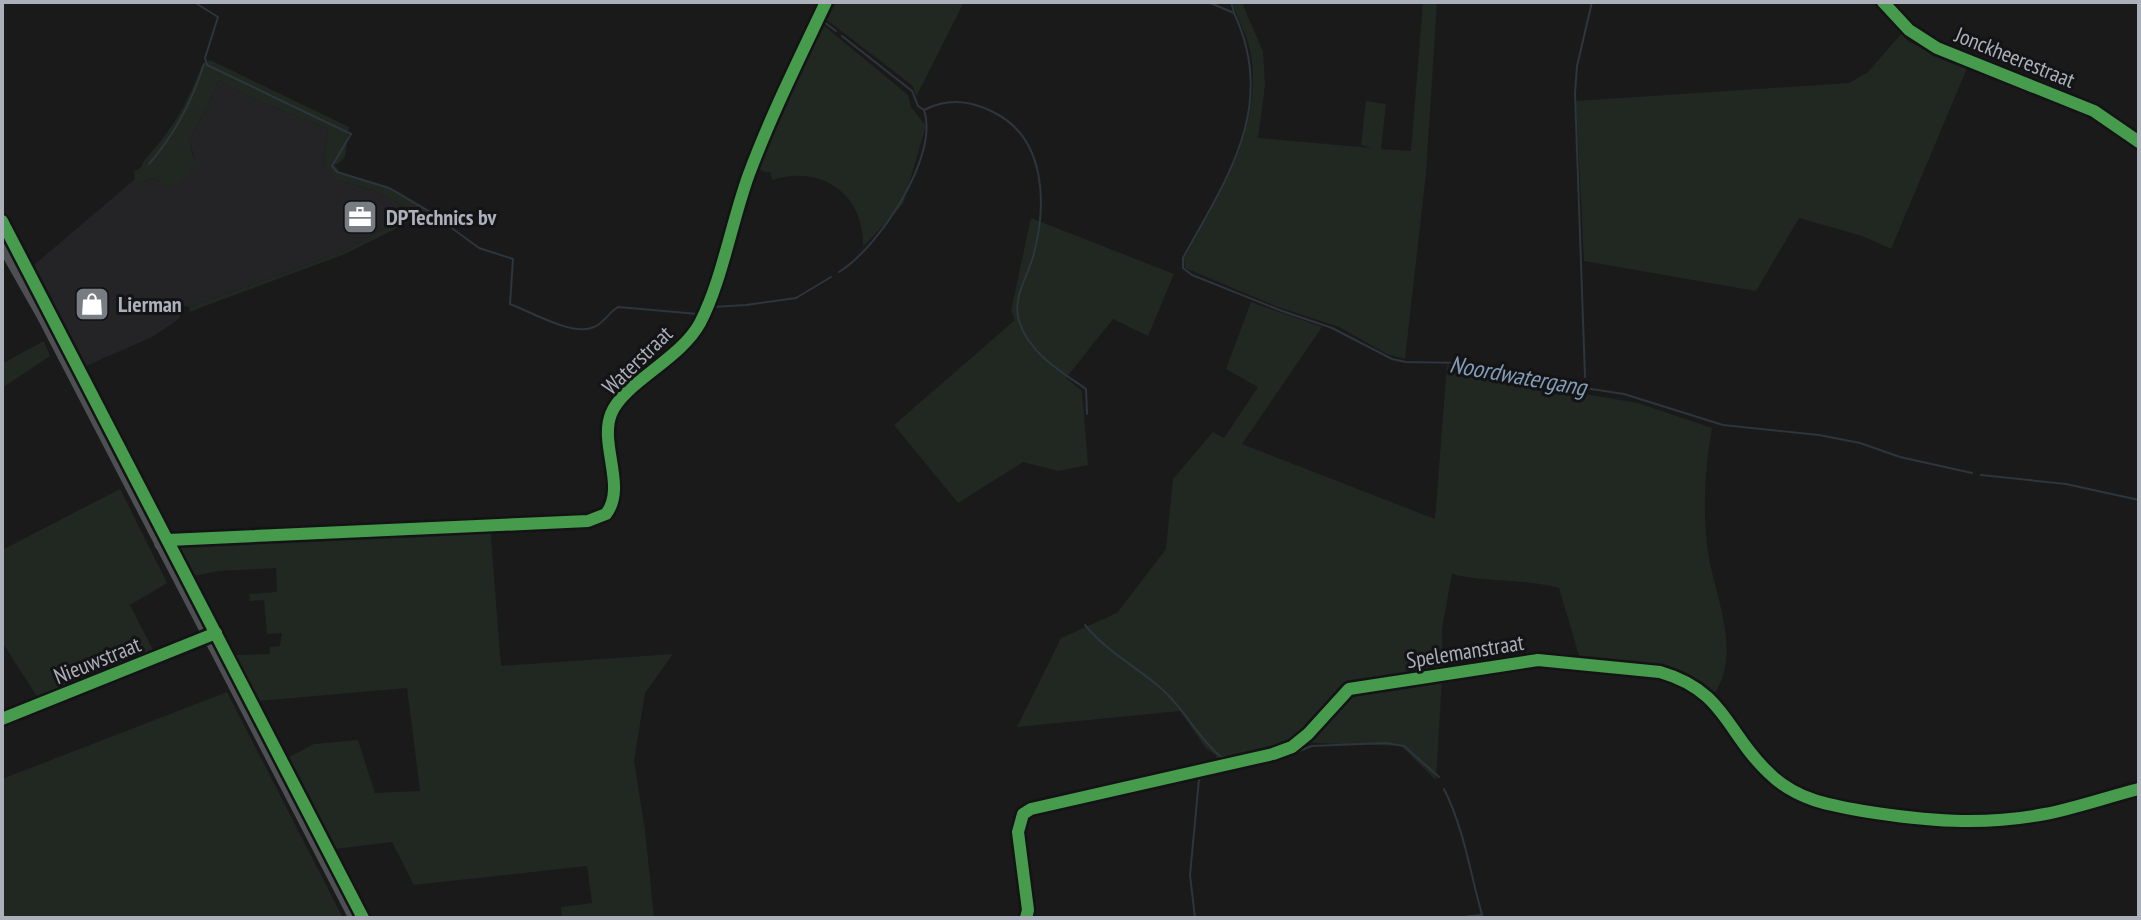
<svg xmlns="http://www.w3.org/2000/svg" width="2141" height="920" font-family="'PT Sans Narrow',sans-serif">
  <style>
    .built { fill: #242426 }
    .green { fill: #202821 }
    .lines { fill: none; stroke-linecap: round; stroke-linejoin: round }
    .stream { stroke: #2d353d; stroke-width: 2 }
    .minor { stroke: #4e4f53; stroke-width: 9 }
    .cycleway-casing { stroke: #141416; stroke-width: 17 }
    .cycleway { stroke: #469c4c; stroke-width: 12 }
    .labels { text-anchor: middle; stroke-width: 6; stroke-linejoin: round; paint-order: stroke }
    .street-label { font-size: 22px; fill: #abb0bb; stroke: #141416 }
    .poi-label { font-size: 22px; font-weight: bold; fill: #abb0bb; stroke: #141416; text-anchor: start }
    .water-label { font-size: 24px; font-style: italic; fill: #829db6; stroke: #141416 }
  </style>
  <rect width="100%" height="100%" fill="#1a1a1a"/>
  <path class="built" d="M218 80 252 98 328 129 323 165 331 171 333 179 373 190 413 211 345 251 190 307 184 306 179 319 152 337 86 366 34 265 135 179 141 183 154 178 162 183 194 156 189 140 208 106Z"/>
  <g class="green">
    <path d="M836 2H964L916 97 913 86 827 20Z"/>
    <path d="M1232 2H1245L1243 5 1263 52 1265 85 1258 138 1372 148 1361 145 1366 101 1386 104 1381 149 1411 151 1423 2H1437L1426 173 1405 359 1387 354 1339 327 1278 307 1185 268 1184 259C1218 196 1263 130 1251 55 1248 36 1238 20 1232 2Z"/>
    <path d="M822 24 908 95 911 107 926 126 903 204 863 247C865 194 821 164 772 180L770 172H765L754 166 797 69Z"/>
    <path d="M1902 33 1909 42 1968 66 1891 249 1862 236 1799 218 1756 291 1584 261 1576 101 1849 83 1868 72Z"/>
    <path d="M210 60 349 127 345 157 338 164H334L340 172 394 189 431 211 345 254 189 312 190 307 345 251 413 211 373 190 333 179 331 171 323 166 328 129 252 98 218 80 208 106 189 140 195 164 189 174 167 190 162 183 154 178 140 183 135 179 134 172 141 167 143 162C173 128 186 107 202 65Z"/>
    <path d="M1031 218 1174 274 1148 336 1113 319 1066 378 1082 391 1088 465 1058 471 1023 462 958 503 894 425 1015 320 1011 311Z"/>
    <path d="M1251 302 1322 327 1242 444 1435 519 1447 365 1514 382 1638 403 1712 428C1705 468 1702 510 1708 552 1715 598 1743 653 1713 696L1691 682 1581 662 1559 588C1521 578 1488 583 1452 574L1442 629 1443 673 1350 685 1307 733 1290 745 1219 764 1216 756 1205 747 1180 711 1017 727 1061 638 1117 613 1166 549 1173 479 1213 432 1224 438 1258 387 1226 369Z"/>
    <path d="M44 341 50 356 2 388V357L5 362Z"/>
    <path d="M120 489 167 583 130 605 154 652 38 698 2 642V550Z"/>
    <path d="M490 526 501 666 673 654 645 693 634 761 645 830 654 918H562L561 907 592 903 587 866 414 885 392 842 328 850 303 802 309 798 287 758 314 744 358 740 375 793 420 791 407 688 258 701 235 655 270 654V647L280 646 282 633 267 634 264 600 250 601 249 594 277 592 276 568 219 571 193 576 177 545Z"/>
    <path d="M1442 678 1436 780 1401 746 1313 743 1309 736 1348 694Z"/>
    <path d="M227 692 343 918H2V779Z"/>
  </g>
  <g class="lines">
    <g class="stream">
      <path d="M194 2 218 17 205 58 207 65 351 134 332 166 337 172 389 188 430 212 479 248 513 259 510 304C531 312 574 337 594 327 604 323 609 312 618 307L698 314"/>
      <path d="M833 2 824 22 836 31"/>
      <path d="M1208 2 1234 13C1278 106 1227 178 1183 258V268L1192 275 1282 311 1332 328 1392 359 1406 362 1464 363 1506 376 1624 394 1723 425 1819 435 1860 443 1900 457 1972 473"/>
      <path d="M1231 2 1234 12"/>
      <path d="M924 110C947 98 970 100 993 112 1047 138 1047 206 1033 257 1027 277 1012 300 1019 321 1029 353 1060 371 1086 389L1087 414"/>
      <path d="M149 164C175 134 192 102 204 64"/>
      <path d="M2 215 28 260"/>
      <path d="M839 272C878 248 940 156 924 110L918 106 912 91 842 36"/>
      <path d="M706 317 708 318 713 307 746 305 796 298 831 277"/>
      <path d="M1585 377 1575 93 1577 66 1592 2"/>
      <path d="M1981 475 2066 484 2139 500"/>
      <path d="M1085 625C1107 652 1137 667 1163 690 1185 710 1198 738 1221 757H1226"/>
      <path d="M1444 789C1465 831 1470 874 1483 918"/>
      <path d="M1195 918 1190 875 1199 779 1231 769 1275 760 1312 746 1386 743 1404 746 1439 777"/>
      <path d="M1454 918 1481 915"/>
    </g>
    <g class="minor">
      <path d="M1883 2 1909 30 1937 48 2094 111 2139 142"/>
      <path d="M2 247 41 316 353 918"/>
      <path d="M159 545 168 540 588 521 606 514C627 487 599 445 611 414 623 383 680 360 700 323 722 281 732 220 749 174 771 115 799 59 826 2"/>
      <path d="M2 719 207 637"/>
      <path d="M1026 918 1028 910 1018 832 1023 814 1031 809 1273 754 1292 747 1308 734 1349 689 1538 660 1660 672C1726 691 1726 733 1769 773 1795 799 1828 805 1863 811 1925 821 1983 826 2045 814 2076 808 2107 797 2139 789"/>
    </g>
    <g class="cycleway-casing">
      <g id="cycleway">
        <path d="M1883 2 1909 30 1937 48 2094 111 2139 142"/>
        <path d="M2 221 363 918"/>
        <path d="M168 540 588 521 606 514C627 487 599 445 611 414 623 383 680 360 700 323 722 281 732 220 749 174 771 115 799 59 826 2"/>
        <path d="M2 719 216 633"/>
        <path d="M1026 918 1028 910 1018 832 1023 814 1031 809 1273 754 1292 747 1308 734 1349 689 1538 660 1660 672C1726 691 1726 733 1769 773 1795 799 1828 805 1863 811 1925 821 1983 826 2045 814 2076 808 2107 797 2139 789"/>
      </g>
    </g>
    <use href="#cycleway" class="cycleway"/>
  </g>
  <defs>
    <g id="office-square" transform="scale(1.8)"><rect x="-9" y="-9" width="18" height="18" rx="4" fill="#787c83" stroke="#141416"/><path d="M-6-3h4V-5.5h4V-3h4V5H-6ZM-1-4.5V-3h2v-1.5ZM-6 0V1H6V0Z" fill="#fff"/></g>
    <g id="shop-square" transform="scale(1.8)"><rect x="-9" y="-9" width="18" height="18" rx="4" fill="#787c83" stroke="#141416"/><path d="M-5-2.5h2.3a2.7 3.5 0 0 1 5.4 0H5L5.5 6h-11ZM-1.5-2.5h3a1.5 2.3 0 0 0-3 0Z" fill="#fff"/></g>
  </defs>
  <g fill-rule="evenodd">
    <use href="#office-square" x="360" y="217"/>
    <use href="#shop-square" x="92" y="304"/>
  </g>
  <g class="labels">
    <g class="street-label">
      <text transform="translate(2015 57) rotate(22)" y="8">Jonckheerestraat</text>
      <text transform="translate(637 360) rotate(-44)" y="8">Waterstraat</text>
      <text transform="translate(1465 651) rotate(-9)" y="8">Spelemanstraat</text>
      <text transform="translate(97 660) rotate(-22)" y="8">Nieuwstraat</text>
    </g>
    <g class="poi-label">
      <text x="386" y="225">DPTechnics bv</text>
      <text x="118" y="312">Lierman</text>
    </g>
    <g class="water-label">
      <text transform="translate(1518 376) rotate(10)" y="8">Noordwatergang</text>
    </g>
  </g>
  <rect width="2141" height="920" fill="none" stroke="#abb0bb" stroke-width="8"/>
</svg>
